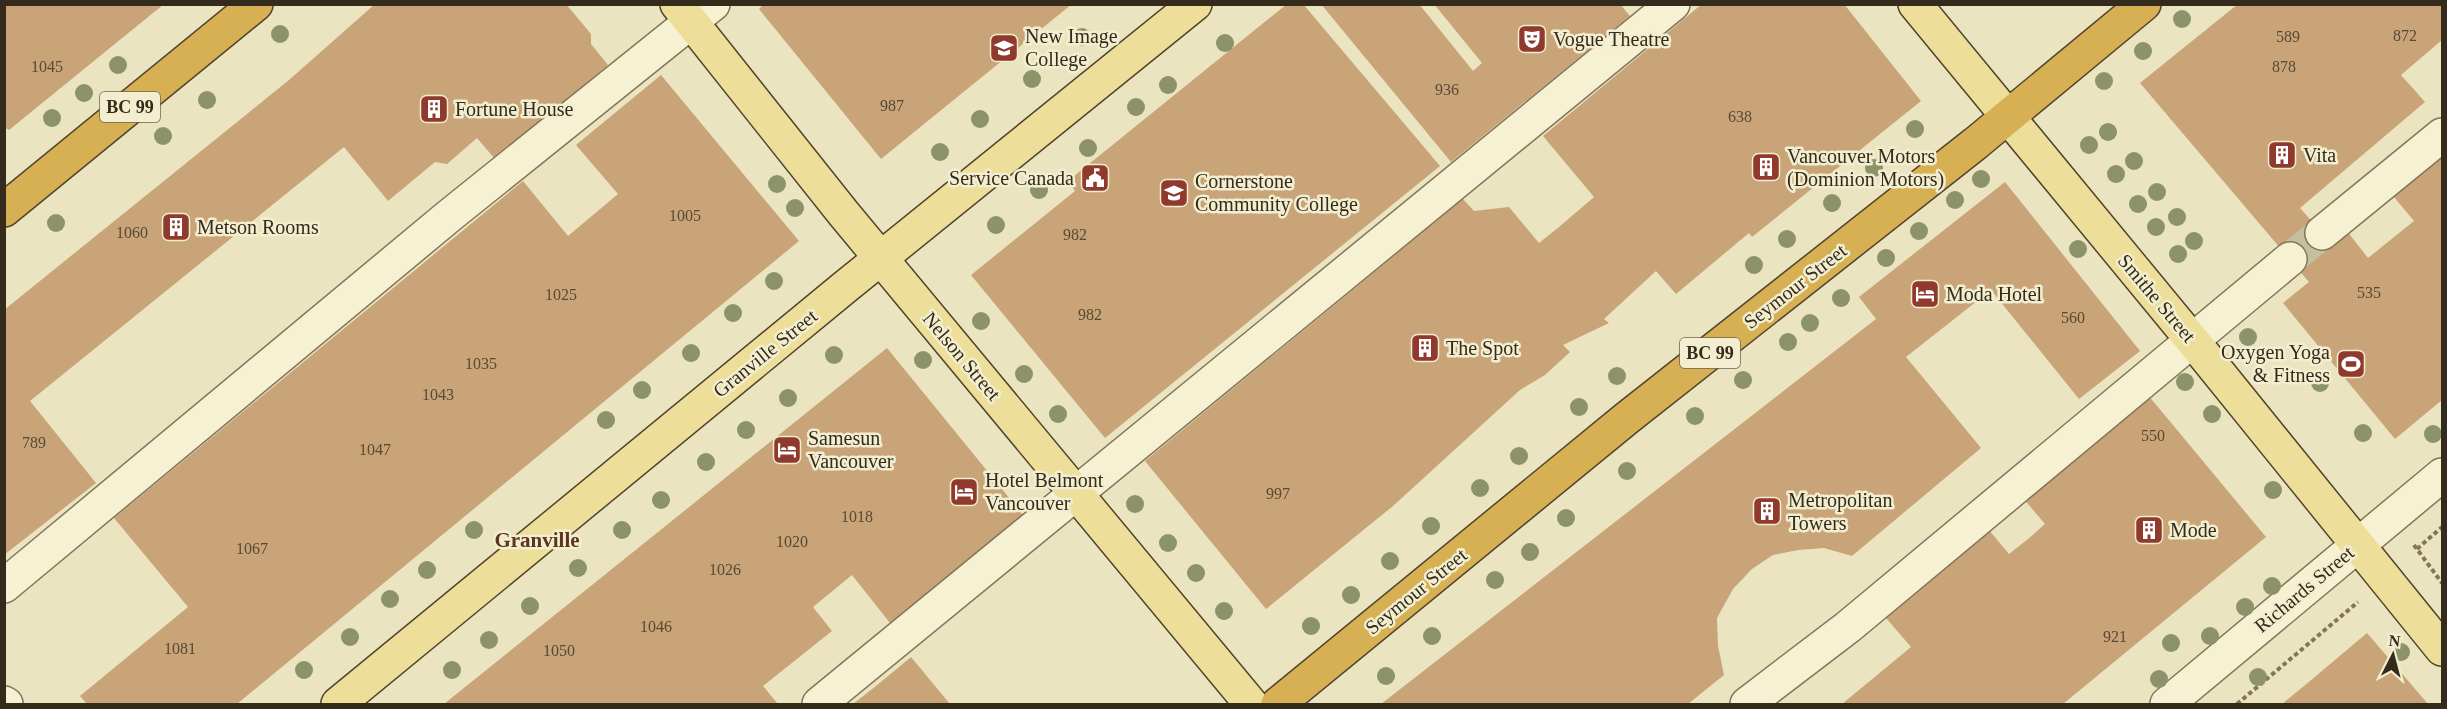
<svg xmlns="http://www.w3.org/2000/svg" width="2447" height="709" font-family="Georgia,serif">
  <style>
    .building { fill: #c8a478 }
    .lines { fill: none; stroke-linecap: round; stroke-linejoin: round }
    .minor-tunnel { stroke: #c6bf9f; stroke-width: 33; stroke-dasharray: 33 16; stroke-linecap: butt }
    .minor-casing { stroke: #837559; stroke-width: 36 }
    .major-casing { stroke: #51432d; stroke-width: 36 }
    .highway-casing { stroke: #51432d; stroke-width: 36 }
    .path { stroke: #837559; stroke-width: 4; stroke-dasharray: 4.5 3; stroke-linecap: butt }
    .minor { stroke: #f7f1d3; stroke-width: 33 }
    .major { stroke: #eddf99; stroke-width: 33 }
    .highway { stroke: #d7b054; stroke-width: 33 }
    .tree { fill: #8c926a }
    .labels { text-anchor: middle; stroke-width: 5; stroke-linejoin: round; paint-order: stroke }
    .number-label { font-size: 16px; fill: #594934 }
    .shield { fill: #f3eecf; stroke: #6d6652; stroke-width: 1.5 }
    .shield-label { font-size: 18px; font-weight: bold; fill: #342b1d }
    .poi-label { font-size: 20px; fill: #342b1d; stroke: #f3eecf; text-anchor: start }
    .street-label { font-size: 20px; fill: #342b1d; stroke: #f3eecf }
    .neighbourhood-label { font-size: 21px; font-weight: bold; fill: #5e351e; stroke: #f3eecf }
  </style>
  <rect width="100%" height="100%" fill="#ebe4c0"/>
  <g class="building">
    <path d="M4 4H164L9 130 4 127Z"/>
    <path d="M375 4H566L591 34V44L608 65 495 159 477 138 447 164 435 162 388 201 344 147 30 401 96 483 4 555V310L289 80Z"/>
    <path d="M764 4H1072L881 159 759 9Z"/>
    <path d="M1287 4H1303L1440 166 1105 438 971 275 1075 191 1068 181Z"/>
    <path d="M1321 4H1419L1473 71 1482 63 1434 4H1620L1630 16 1451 162Z"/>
    <path d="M1702 4H1844L1921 101 1752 237 1749 233 1676 294 1656 271 1604 319 1609 323 1563 345 1570 352 1545 375 1520 390 1393 506 1266 609 1145 461 1463 199 1474 211 1509 207 1539 243 1559 227 1594 197 1543 136Z"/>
    <path d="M2238 4H2442V40L2401 75 2425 102 2300 208 2332 244 2347 231 2368 258 2414 221 2389 191 2442 147V400L2395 439 2283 303 2309 282 2140 83Z"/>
    <path d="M661 75 799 241 237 704H87L80 696 188 607 114 518 523 181 568 236 618 194 576 145Z"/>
    <path d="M2005 182 2140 351 2079 399 1991 290 1906 357 1981 448 1852 556 1824 548 1798 550 1773 555 1752 569 1733 589 1717 618 1718 646 1724 675 1688 704H1381L1876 319 1859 297Z"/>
    <path d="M887 348 1024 516 955 572 890 623 852 575 813 607 832 631 763 686 778 704H444Z"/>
    <path d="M2148 395 2266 537 2063 704H1842L1911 647 1880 611 1984 524 2009 554 2028 539 2045 524 2023 498Z"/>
    <path d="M2367 633 2428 704H2282L2304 686Z"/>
    <path d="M911 657 950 704H853L876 686Z"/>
  </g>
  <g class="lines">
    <path class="minor-tunnel" d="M2290 259 2322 233"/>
    <g class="minor-casing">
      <g id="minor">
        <path d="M2322 233 2442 135"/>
        <path d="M4 586 449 216 713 4"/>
        <path d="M4 703 6 704"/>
        <path d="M819 704 1673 4"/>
        <path d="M1747 704 1848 627 2290 259"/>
        <path d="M2167 704 2442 475"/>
      </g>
    </g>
    <g class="major-casing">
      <g id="major">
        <path d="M677 4 844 214 1251 704"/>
        <path d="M1915 4 2192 340 2442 649"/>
        <path d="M338 704 845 287 1195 4"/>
      </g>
    </g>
    <g class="highway-casing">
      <g id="highway">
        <path d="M4 210 256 4"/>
        <path d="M1278 704 1627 418 1976 143 2144 4"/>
      </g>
    </g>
    <g class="path">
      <path d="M2414 545 2442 583"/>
      <path d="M2417 549 2442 527"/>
      <path d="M2237 704 2358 602"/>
    </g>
    <use href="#minor" class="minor"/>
    <use href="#major" class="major"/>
    <use href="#highway" class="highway"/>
  </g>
  <g class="tree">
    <circle cx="2182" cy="19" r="9"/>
    <circle cx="280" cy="34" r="9"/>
    <circle cx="1082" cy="37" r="9"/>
    <circle cx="1225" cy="43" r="9"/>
    <circle cx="2143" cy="51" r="9"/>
    <circle cx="118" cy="65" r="9"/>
    <circle cx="1032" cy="79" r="9"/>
    <circle cx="2104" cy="81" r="9"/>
    <circle cx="1168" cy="85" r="9"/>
    <circle cx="84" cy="93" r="9"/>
    <circle cx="207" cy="100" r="9"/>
    <circle cx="1136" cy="107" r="9"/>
    <circle cx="52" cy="118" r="9"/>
    <circle cx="980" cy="119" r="9"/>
    <circle cx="1915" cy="129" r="9"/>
    <circle cx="2108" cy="132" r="9"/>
    <circle cx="163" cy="136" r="9"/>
    <circle cx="2089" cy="145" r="9"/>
    <circle cx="1088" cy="148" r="9"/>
    <circle cx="940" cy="152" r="9"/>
    <circle cx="2134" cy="161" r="9"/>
    <circle cx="1874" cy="168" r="9"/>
    <circle cx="2116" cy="174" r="9"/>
    <circle cx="1981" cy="179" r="9"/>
    <circle cx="777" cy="184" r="9"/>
    <circle cx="1039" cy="190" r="9"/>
    <circle cx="2157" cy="192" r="9"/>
    <circle cx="1955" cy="200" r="9"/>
    <circle cx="1832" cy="203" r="9"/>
    <circle cx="2138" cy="204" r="9"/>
    <circle cx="795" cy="208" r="9"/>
    <circle cx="2177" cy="217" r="9"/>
    <circle cx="56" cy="223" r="9"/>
    <circle cx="996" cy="225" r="9"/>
    <circle cx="2156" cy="227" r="9"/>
    <circle cx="1919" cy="231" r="9"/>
    <circle cx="1787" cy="239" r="9"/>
    <circle cx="2194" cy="241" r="9"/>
    <circle cx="2078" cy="249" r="9"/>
    <circle cx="2178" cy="254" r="9"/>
    <circle cx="1886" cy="258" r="9"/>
    <circle cx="1754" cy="265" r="9"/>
    <circle cx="774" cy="281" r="9"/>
    <circle cx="1841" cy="298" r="9"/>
    <circle cx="733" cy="313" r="9"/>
    <circle cx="981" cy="321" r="9"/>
    <circle cx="1810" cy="323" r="9"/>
    <circle cx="2248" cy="337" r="9"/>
    <circle cx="1788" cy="342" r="9"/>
    <circle cx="691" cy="353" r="9"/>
    <circle cx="834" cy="355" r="9"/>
    <circle cx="923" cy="360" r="9"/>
    <circle cx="1024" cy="374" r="9"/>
    <circle cx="1617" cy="376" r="9"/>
    <circle cx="1743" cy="380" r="9"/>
    <circle cx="2185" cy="382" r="9"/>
    <circle cx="2320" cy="383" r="9"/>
    <circle cx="642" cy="390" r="9"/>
    <circle cx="788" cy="398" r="9"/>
    <circle cx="1579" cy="407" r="9"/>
    <circle cx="1058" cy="414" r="9"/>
    <circle cx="2212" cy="414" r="9"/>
    <circle cx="1695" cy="416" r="9"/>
    <circle cx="606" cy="420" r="9"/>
    <circle cx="746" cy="430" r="9"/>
    <circle cx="2363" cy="433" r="9"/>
    <circle cx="2433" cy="434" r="9"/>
    <circle cx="1519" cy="456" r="9"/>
    <circle cx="706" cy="462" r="9"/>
    <circle cx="1627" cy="471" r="9"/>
    <circle cx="1480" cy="488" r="9"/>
    <circle cx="2273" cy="490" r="9"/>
    <circle cx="661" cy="500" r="9"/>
    <circle cx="1135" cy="504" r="9"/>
    <circle cx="1566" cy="518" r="9"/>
    <circle cx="1431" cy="526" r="9"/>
    <circle cx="474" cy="530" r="9"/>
    <circle cx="622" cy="530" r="9"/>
    <circle cx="1168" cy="543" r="9"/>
    <circle cx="1530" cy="552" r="9"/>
    <circle cx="1390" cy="561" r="9"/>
    <circle cx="578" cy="568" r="9"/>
    <circle cx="427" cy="570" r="9"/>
    <circle cx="1196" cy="573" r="9"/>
    <circle cx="1495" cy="580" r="9"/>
    <circle cx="2272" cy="586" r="9"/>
    <circle cx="1351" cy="595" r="9"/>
    <circle cx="390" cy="599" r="9"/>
    <circle cx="530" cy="606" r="9"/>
    <circle cx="2245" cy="607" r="9"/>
    <circle cx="1224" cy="611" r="9"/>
    <circle cx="1311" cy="626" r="9"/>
    <circle cx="1432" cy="636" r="9"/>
    <circle cx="2210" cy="636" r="9"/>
    <circle cx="350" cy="637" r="9"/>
    <circle cx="489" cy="640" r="9"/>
    <circle cx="2171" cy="643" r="9"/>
    <circle cx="2401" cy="652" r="9"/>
    <circle cx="304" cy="670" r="9"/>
    <circle cx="452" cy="670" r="9"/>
    <circle cx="1386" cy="676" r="9"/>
    <circle cx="2258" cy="677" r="9"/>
    <circle cx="2159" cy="679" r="9"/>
  </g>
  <defs>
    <g id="theatre-square" transform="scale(1.5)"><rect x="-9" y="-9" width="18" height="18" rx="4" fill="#8f3a2c" stroke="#f3eecf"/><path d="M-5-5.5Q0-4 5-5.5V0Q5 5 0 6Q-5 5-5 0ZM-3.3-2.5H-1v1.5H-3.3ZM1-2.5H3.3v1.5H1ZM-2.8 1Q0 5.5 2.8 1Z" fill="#fff"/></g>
    <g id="university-square" transform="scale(1.5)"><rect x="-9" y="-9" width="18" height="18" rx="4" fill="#8f3a2c" stroke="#f3eecf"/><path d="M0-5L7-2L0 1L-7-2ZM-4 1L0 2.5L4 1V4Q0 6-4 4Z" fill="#fff"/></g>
    <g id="building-square" transform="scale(1.5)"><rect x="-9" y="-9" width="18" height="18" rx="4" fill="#8f3a2c" stroke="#f3eecf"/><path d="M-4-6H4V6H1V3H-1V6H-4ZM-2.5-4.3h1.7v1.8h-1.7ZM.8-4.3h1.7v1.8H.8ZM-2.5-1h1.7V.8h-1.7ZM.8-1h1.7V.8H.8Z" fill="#fff"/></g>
    <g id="civic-square" transform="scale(1.5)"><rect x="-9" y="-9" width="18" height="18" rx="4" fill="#8f3a2c" stroke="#f3eecf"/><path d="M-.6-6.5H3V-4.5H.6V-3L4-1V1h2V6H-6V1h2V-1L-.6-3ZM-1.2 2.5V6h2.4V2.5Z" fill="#fff"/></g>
    <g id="hotel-square" transform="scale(1.5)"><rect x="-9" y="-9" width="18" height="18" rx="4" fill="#8f3a2c" stroke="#f3eecf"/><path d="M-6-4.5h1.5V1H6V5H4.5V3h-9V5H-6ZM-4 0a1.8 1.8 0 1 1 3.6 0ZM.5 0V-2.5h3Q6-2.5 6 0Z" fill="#fff"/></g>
    <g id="stadium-square" transform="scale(1.5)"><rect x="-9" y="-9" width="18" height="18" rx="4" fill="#8f3a2c" stroke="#f3eecf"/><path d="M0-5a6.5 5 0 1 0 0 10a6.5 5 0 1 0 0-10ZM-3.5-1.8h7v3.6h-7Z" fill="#fff"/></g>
  </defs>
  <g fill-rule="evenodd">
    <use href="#theatre-square" x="1532" y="39"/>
    <use href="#university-square" x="1004" y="48"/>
    <use href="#building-square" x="434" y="109"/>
    <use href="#building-square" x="2282" y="155"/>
    <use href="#building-square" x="1766" y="167"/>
    <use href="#civic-square" x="1095" y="178"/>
    <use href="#university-square" x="1174" y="193"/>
    <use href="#building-square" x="176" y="227"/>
    <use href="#hotel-square" x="1925" y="294"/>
    <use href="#building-square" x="1425" y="348"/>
    <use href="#stadium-square" x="2351" y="364"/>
    <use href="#hotel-square" x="787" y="450"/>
    <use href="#hotel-square" x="964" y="492"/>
    <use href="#building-square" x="1767" y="511"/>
    <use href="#building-square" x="2149" y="530"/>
  </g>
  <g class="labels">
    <g class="number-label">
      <text x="2405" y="41">872</text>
      <text x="2288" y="42">589</text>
      <text x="47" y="72">1045</text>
      <text x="2284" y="72">878</text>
      <text x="1447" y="95">936</text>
      <text x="892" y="111">987</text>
      <text x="1740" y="122">638</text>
      <text x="685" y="221">1005</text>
      <text x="132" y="238">1060</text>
      <text x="1075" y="240">982</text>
      <text x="2369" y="298">535</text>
      <text x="561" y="300">1025</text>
      <text x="1090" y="320">982</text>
      <text x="2073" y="323">560</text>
      <text x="481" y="369">1035</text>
      <text x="438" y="400">1043</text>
      <text x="2153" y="441">550</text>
      <text x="34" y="448">789</text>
      <text x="375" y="455">1047</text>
      <text x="1278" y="499">997</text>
      <text x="857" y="522">1018</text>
      <text x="792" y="547">1020</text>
      <text x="252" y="554">1067</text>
      <text x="725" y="575">1026</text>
      <text x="656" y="632">1046</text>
      <text x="2115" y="642">921</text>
      <text x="180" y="654">1081</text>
      <text x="559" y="656">1050</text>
    </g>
    <g class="shield">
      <rect x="100" y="92" width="60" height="30" rx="4.5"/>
      <rect x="1680" y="338" width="60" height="30" rx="4.5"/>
    </g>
    <g class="shield-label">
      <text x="130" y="113">BC 99</text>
      <text x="1710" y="359">BC 99</text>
    </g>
    <g class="poi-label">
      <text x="1025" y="43">New Image<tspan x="1025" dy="23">College</tspan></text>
      <text x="1553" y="46">Vogue Theatre</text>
      <text x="455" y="116">Fortune House</text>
      <text x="2303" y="162">Vita</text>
      <text x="1787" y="163">Vancouver Motors<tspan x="1787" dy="23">(Dominion Motors)</tspan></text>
      <text x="1074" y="185" text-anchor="end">Service Canada</text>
      <text x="1195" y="188">Cornerstone<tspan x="1195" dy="23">Community College</tspan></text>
      <text x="197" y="234">Metson Rooms</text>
      <text x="1946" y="301">Moda Hotel</text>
      <text x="1446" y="355">The Spot</text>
      <text x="2330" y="359" text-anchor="end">Oxygen Yoga<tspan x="2330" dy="23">&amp; Fitness</tspan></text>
      <text x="808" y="445">Samesun<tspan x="808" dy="23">Vancouver</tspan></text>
      <text x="985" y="487">Hotel Belmont<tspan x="985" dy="23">Vancouver</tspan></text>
      <text x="1788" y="507">Metropolitan<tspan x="1788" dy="23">Towers</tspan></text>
      <text x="2170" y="537">Mode</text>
    </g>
    <g class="street-label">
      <text transform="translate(1795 286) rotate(-38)" y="7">Seymour Street</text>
      <text transform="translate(2157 298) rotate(50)" y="7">Smithe Street</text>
      <text transform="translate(765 353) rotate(-39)" y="7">Granville Street</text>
      <text transform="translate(962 356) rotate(50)" y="7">Nelson Street</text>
      <text transform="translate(2304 589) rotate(-40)" y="7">Richards Street</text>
      <text transform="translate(1416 591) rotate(-39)" y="7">Seymour Street</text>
    </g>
    <g class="neighbourhood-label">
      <text x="537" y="547">Granville</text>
    </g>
  </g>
  <rect width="2447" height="709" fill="none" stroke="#342b1d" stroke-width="12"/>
  <g transform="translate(2393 655) rotate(6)" stroke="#f3eecf" stroke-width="4.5" paint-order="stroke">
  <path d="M0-4.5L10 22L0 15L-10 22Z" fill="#342b1d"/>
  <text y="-9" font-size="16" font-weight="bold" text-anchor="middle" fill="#342b1d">N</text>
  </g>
</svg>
